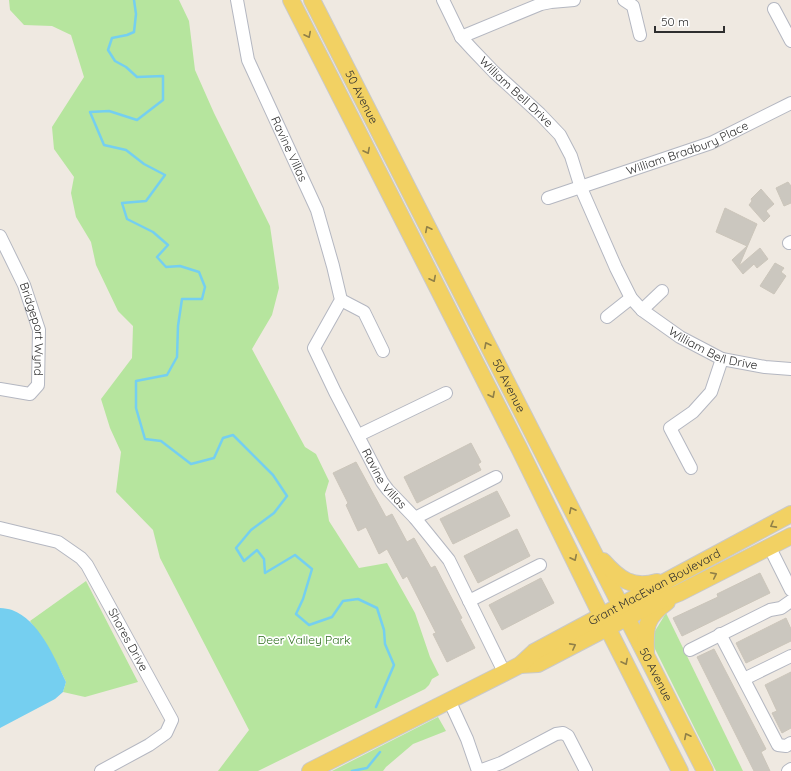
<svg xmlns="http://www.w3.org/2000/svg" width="791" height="771" font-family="Quicksand,sans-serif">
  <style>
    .green { fill: #b6e59e }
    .water { fill: #75cff0 }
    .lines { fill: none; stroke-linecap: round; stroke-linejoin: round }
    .stream { stroke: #75cff0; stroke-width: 2.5 }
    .building { fill: #cbc7bf; stroke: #cbc5ba }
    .minor-casing { stroke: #b4b7c1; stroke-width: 14 }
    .major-casing { stroke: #c9c9c9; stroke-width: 18 }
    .minor { stroke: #fff; stroke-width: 12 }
    .major { stroke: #f2d163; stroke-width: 16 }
    .oneway { stroke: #908048 }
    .labels { text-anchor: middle; stroke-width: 3.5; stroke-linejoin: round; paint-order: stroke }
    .street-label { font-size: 12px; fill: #2e2e2e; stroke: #fff }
    .park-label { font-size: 12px; fill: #2c6e1b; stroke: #fff }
  </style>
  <rect width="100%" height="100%" fill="#efe9e1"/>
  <g class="green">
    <path d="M9 0H179L189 21 195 70 214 113 270 226 279 288 272 315 252 349 305 447 316 454 329 481 325 494 329 521 359 568 387 563 415 613 430 657 439 675 432 679 429 685 425 689 258 771H218L249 730 160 558 153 530 116 492 121 452 110 428 101 399 132 358 133 326 118 311 96 265 91 242 76 217 71 193 74 177 54 149 52 127 84 77 71 35 52 26 24 25 10 10Z"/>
    <path d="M86 581 138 682 85 697 63 692 66 682C56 660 44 641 30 621Z"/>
    <path d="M666 613 743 771H716L651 641 655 631Z"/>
    <path d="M438 717 446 731 413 744 386 767 383 771H332Z"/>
  </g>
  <path class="water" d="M0 608C4 608 9 609 12 610 39 620 55 658 66 682L63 692 55 699 0 728Z"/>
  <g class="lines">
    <g class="stream">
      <path d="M134 0 136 14 134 32 127 35 112 38 108 50 115 61 126 67 137 77 163 76V100L137 120 109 111 90 112 104 145 126 150 144 164 165 175 146 201 122 203 127 219 153 232 168 245 157 257 166 267 180 266 199 272 205 287 202 299H182L178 326 177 357 167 375 136 381V408L145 439 161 441 191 464 214 458 223 438 233 435 273 475 287 496 274 513 251 530 236 548 244 561 257 550 264 559 265 573 295 555 312 569 303 599 296 614 309 625 332 617 343 601 358 599 377 608 384 630 385 644 394 665 376 707"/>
      <path d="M352 771 367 768 380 752"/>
    </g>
  </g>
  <g class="building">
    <path d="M788 182 791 186V203L784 206 776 188Z"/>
    <path d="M761 189 774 204 766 211 770 216 764 222 749 205 752 201 751 199Z"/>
    <path d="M725 208 757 224 739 266 760 248 768 259 757 268 754 264 743 274 732 260 747 246 716 232Z"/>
    <path d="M775 263 784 268 781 272 786 276 774 294 760 286Z"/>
    <path d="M471 443 481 462 478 464 481 470 417 503 404 477Z"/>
    <path d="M356 462 386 517 392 514 407 542 414 538 431 568 435 566 462 618 460 619 475 648 447 662 433 634 436 633 407 576 403 579 387 549 379 554 366 527 358 531 346 505 348 503 333 473Z"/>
    <path d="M497 491 510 516 453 544 440 519Z"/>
    <path d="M517 529 530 556 478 583 464 556Z"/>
    <path d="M760 573 770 593 682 636 673 618 718 597 717 594Z"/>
    <path d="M541 578 554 603 502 630 489 605Z"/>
    <path d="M786 618 791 629V641L746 663 736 643Z"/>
    <path d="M714 649 766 749 761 752 770 771H754L697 657Z"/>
    <path d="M791 672V728L782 733 772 713 777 711 765 685Z"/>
  </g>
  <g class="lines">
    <g class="minor-casing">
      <g id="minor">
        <path id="s1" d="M237 0 248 60 317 210 333 266 341 300 314 348 335 392 382 482 388 490 415 518 449 560 504 672"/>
        <path id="s2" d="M443 0 461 37 472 49 494 72 540 114 560 135 571 156 581 188 616 268 631 298 642 310 680 337 722 359 765 367 791 369"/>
        <path d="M624 0 633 6 640 35"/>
        <path d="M774 9 791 41"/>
        <path d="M461 37 541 4 551 2 574 0"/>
        <path id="s3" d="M548 198 711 143 791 103"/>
        <path id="s4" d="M0 236 24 285 39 330 38 385 30 394 0 389"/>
        <path d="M789 243 791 242"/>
        <path d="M341 300 364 312 383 351"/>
        <path d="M642 310 662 291"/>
        <path d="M607 317 631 298"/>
        <path d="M359 435 446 393"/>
        <path d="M691 468 670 428 693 412 711 392 722 359"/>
        <path d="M415 518 496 477"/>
        <path id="s5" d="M0 528 58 542 81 558 87 565 172 720 166 733 149 745 101 771"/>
        <path d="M770 548 791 590"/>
        <path d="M469 601 540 565"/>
        <path d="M720 634 778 745 786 746 791 743"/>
        <path d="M690 650 770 610 781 608 791 601"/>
        <path d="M744 679 791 656"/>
        <path d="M449 700 467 739 478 771"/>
        <path d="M479 771 501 763 556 734 563 733 568 736 586 771"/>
        <path d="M788 771 791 769"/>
      </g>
    </g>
    <g class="major-casing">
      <g id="major">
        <path d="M291 0 519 448 601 615 680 771"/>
        <path id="s6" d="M312 0 705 771"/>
        <path d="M603 561C619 579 632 589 657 582"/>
        <path d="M646 653C645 627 645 618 667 602"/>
        <path d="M520 665 538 664 657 602 679 593 791 536"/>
        <path id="s7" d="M310 771 520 665 534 652 791 514"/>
      </g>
    </g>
    <use href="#minor" class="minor"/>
    <use href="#major" class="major"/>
  </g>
  <defs><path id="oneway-chevron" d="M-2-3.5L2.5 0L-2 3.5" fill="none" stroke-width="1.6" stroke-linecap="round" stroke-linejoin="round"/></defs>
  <g class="oneway">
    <use href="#oneway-chevron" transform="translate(308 35) rotate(63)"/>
    <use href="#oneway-chevron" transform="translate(367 151) rotate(63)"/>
    <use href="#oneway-chevron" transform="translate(428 229) rotate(-117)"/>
    <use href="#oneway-chevron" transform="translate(433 279) rotate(63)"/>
    <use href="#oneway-chevron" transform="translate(487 345) rotate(-117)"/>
    <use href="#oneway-chevron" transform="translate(492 395) rotate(63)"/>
    <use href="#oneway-chevron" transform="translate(572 510) rotate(-117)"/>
    <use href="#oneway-chevron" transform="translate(773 525) rotate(151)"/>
    <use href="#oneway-chevron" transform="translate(574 558) rotate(64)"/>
    <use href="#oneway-chevron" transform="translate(714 575) rotate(-26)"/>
    <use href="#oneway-chevron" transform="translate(573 646) rotate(-28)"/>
    <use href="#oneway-chevron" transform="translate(625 662) rotate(63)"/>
    <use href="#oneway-chevron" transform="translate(687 736) rotate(-117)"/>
  </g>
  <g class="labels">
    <g class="street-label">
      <text dy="4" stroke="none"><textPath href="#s2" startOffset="119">William Bell Drive</textPath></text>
      <text dy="4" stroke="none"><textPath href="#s6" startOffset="109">50 Avenue</textPath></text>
      <text dy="4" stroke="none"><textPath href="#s3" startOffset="148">William Bradbury Place</textPath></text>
      <text dy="4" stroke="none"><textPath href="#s1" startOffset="159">Ravine Villas</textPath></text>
      <text dy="4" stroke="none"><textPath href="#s4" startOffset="100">Bridgeport Wynd</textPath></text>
      <text dy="4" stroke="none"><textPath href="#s2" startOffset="457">William Bell Drive</textPath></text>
      <text dy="4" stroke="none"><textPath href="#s6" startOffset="433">50 Avenue</textPath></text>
      <text dy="4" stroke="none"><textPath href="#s1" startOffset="523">Ravine Villas</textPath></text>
      <text dy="4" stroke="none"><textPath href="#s7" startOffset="391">Grant MacEwan Boulevard</textPath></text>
      <text dy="4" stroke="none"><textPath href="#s5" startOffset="182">Shores Drive</textPath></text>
      <text dy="4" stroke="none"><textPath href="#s6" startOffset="757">50 Avenue</textPath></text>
    </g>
    <g class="park-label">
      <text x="304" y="644">Deer Valley Park</text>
    </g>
  </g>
  <path d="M655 26v6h69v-6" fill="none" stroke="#2e2e2e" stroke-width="2"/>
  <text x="661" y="26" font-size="12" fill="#2e2e2e" stroke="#ffffff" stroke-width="3" paint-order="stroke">50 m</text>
</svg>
